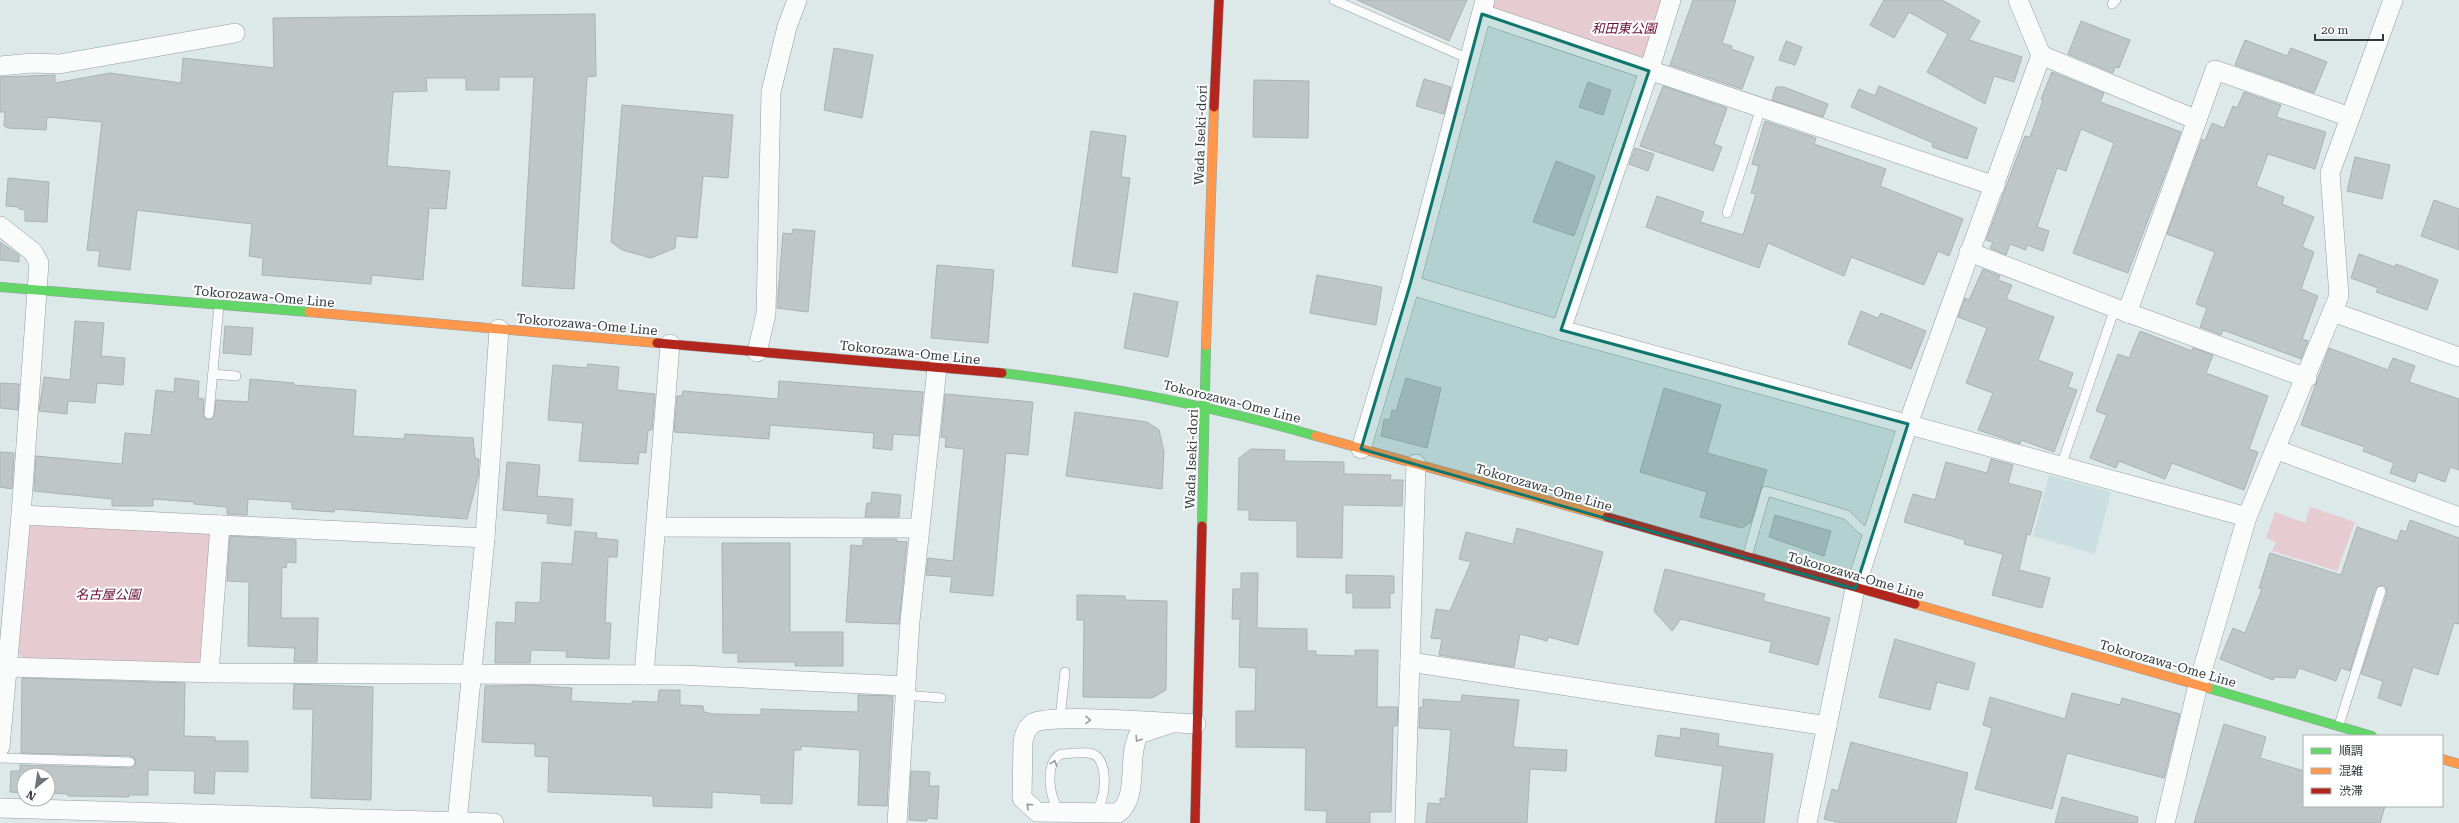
<svg xmlns="http://www.w3.org/2000/svg" width="2459" height="823" font-family="'Roboto Serif','Noto Sans JP',serif">
  <style>
    .built { fill: #cbdfe3 }
    .green { fill: #e7cbd3 }
    .building { fill: #bec6c8; stroke: #aab3b4 }
    .lines { fill: none; stroke-linecap: round; stroke-linejoin: round }
    .lane-casing { stroke: #959d9e; stroke-width: 10 }
    .street-casing { stroke: #959d9e; stroke-width: 20 }
    .fast-casing { stroke: #959d9e; stroke-width: 10 }
    .slow-casing { stroke: #959d9e; stroke-width: 10 }
    .jam-casing { stroke: #959d9e; stroke-width: 10 }
    .lane { stroke: #fafcfc; stroke-width: 9 }
    .street { stroke: #fafcfc; stroke-width: 19 }
    .fast { stroke: #63d668; stroke-width: 9 }
    .slow { stroke: #ff974d; stroke-width: 9 }
    .jam { stroke: #b3261e; stroke-width: 9 }
    .oneway { stroke: #969a9b }
    .marked { fill: #0f766e; fill-opacity: 0.2; stroke: #0f766e; stroke-width: 3; stroke-linejoin: round }
    .labels { text-anchor: middle; stroke-width: 4; stroke-linejoin: round; paint-order: stroke }
    .park-label { font-size: 13px; font-style: italic; fill: #670c31; stroke: #fff }
    .street-label { font-size: 13px; fill: #31393a; stroke: #fff }
  </style>
  <rect width="100%" height="100%" fill="#dde8e9"/>
  <path class="built" d="M2049 475 2111 492 2095 554 2033 536Z"/>
  <g class="green">
    <path d="M1493 0H1664L1644 65 1490 12Z"/>
    <path d="M2310 507 2355 522 2337 571 2272 551 2276 542 2266 538 2275 512 2305 523Z"/>
    <path d="M34 523 208 532 214 538 204 658 196 664 27 660 18 653 27 529Z"/>
  </g>
  <g class="building">
    <path d="M1357 0H1467L1449 41Z"/>
    <path d="M1693 0H1736L1722 43 1732 46 1731 49 1754 57 1742 89 1670 65Z"/>
    <path d="M1884 0H1942L1980 21 1969 40 2022 57 2014 82 1994 76 1985 104 1927 72 1948 34 1909 12 1894 38 1870 25Z"/>
    <path d="M595 14 596 76 587 77 574 289 522 286 534 77H499V90H466V78H426L427 91 393 92 387 166 450 171 446 209 429 208 423 280 372 275 371 284 262 275 263 258 249 256 252 224 137 210 130 270 98 266 100 251 87 250 102 122 47 117 46 130 8 128 4 126 5 112H0V77L55 75V83L110 73 181 83 183 58 274 68 273 18Z"/>
    <path d="M2081 21 2130 40 2119 68 2115 67 2113 73 2068 54Z"/>
    <path d="M2245 40 2287 56 2291 48 2327 62 2314 93 2235 65Z"/>
    <path d="M1786 41 1802 47 1795 65 1779 60Z"/>
    <path d="M834 48 873 55 862 118 824 110Z"/>
    <path d="M2052 72 2104 93 2100 102 2181 132 2128 273 2073 253 2114 143 2081 129 2066 171 2057 168 2037 227 2049 231 2043 251 2027 245 2026 250 2010 244 2006 255 1990 248 1993 242 1986 240 2025 136 2030 137 2043 100 2041 99Z"/>
    <path d="M1424 79 1451 87 1444 114 1416 106Z"/>
    <path d="M1254 80 1309 81 1308 138 1253 137Z"/>
    <path d="M1588 82 1611 90 1603 115 1579 107Z"/>
    <path d="M1663 86 1727 108 1714 144 1722 147 1713 171 1640 146Z"/>
    <path d="M1879 86 1977 128 1967 159 1932 147 1933 143 1851 107 1859 89 1875 96Z"/>
    <path d="M1776 87H1784L1828 104 1823 117 1772 100Z"/>
    <path d="M2244 92 2281 105 2276 117 2326 132 2315 169 2268 154 2256 186 2284 197 2282 204 2314 217 2302 247 2314 252 2301 289 2318 296 2302 339 2308 341 2301 359 2223 330 2221 335 2200 327 2207 308 2196 304 2215 252 2167 234 2202 139 2205 141 2212 123 2224 128 2233 106 2237 108Z"/>
    <path d="M622 105 733 115 728 178 703 176 697 238 676 236 675 248 651 258 622 250 611 242Z"/>
    <path d="M1765 121 1816 138 1814 144 1886 169 1880 186 1963 219 1949 256 1938 251 1924 285 1851 257 1844 276 1768 243 1759 268 1646 227 1657 196 1704 212 1700 222 1743 235 1756 194 1751 193 1759 166 1752 164Z"/>
    <path d="M1091 131 1126 136 1121 177 1130 178 1117 273 1072 266Z"/>
    <path d="M1635 148 1654 154 1648 171 1629 164Z"/>
    <path d="M2355 157 2390 165 2382 199 2347 191Z"/>
    <path d="M1556 161 1595 176 1574 236 1533 222Z"/>
    <path d="M8 178 49 182 47 222 25 221V210L19 209V207L6 206Z"/>
    <path d="M2434 200 2459 209V250L2421 236Z"/>
    <path d="M793 229 815 231 808 312 777 308 783 233 792 234Z"/>
    <path d="M0 242 19 255V262L0 260Z"/>
    <path d="M2359 254 2395 267 2396 264 2438 280 2427 310 2376 292 2378 288 2351 278Z"/>
    <path d="M937 265 994 270 988 343 931 338Z"/>
    <path d="M1983 269 2000 276 1998 280 2012 285 2006 299 2054 317 2038 360 2073 373 2068 387 2077 390 2054 452 2021 440 2020 444 1978 430 1993 393 1966 383 1987 328 1958 317 1965 298 1969 300Z"/>
    <path d="M1317 275 1382 287 1376 325 1310 313Z"/>
    <path d="M1134 293 1178 302 1168 357 1124 348Z"/>
    <path d="M1861 311 1878 318 1881 313 1926 331 1911 369 1848 344Z"/>
    <path d="M75 321 104 323 101 356 125 358 123 385 97 383 95 403 68 401 67 414 39 411 44 377 70 380Z"/>
    <path d="M225 326 253 328 251 355 223 353Z"/>
    <path d="M2140 331 2192 351 2193 348 2213 355 2206 373 2268 396 2249 449 2258 452 2244 490 2172 463 2165 479 2119 461 2116 468 2090 458 2107 415 2096 411 2118 354 2129 358Z"/>
    <path d="M2329 348 2388 370 2393 358 2415 366 2409 382 2459 399V470L2450 467 2445 482 2418 472 2415 482 2390 473 2394 463 2363 451 2365 447 2301 425Z"/>
    <path d="M588 364 619 367 617 390 655 394 652 430H648L646 453 639 452 638 464 579 461 583 423 548 420 553 365 587 368Z"/>
    <path d="M175 378 199 381 198 398 204 399 203 416 208 420 214 417 216 400 248 402 250 379 294 383V385L356 390 353 436 404 439 405 434 473 438 475 458 479 459 478 477 467 519 335 509 334 512 292 509V502L248 499 247 515 227 514V507L194 504V502L153 499V506H112V499L34 491 36 456 122 464 125 433 151 435 156 390 174 392Z"/>
    <path d="M1406 378 1441 388 1427 448 1381 436 1384 419 1390 420 1392 410 1396 411Z"/>
    <path d="M779 381 923 392 919 436 893 434 892 450 873 448 874 433 770 425 769 439 674 432 677 396H682L683 391 778 399Z"/>
    <path d="M0 383 19 384 18 410 0 408Z"/>
    <path d="M1664 388 1721 405 1707 453 1767 470 1751 522 1742 528 1700 517 1707 492 1640 472Z"/>
    <path d="M945 394 1033 402 1028 455 1006 453 993 596 950 592 952 577 926 575 928 558 953 561 964 449 945 447 946 438 941 437Z"/>
    <path d="M1075 412 1147 422 1159 430 1164 452 1162 489 1066 476Z"/>
    <path d="M1251 449 1285 450 1284 461 1344 462V474L1391 475 1390 480H1403L1402 506 1343 505 1342 558 1297 557V521L1249 520V510H1238L1239 458Z"/>
    <path d="M0 452 14 453 12 489 0 487Z"/>
    <path d="M1991 459 2013 465 2008 483 2042 492 2030 535 2027 534 2019 570 2050 578 2042 608 1992 595 2003 554 1964 544 1965 540 1904 522 1913 494 1935 500 1946 462 1987 473Z"/>
    <path d="M507 462 540 465 537 496 573 499 571 526 547 523 548 514 503 510Z"/>
    <path d="M872 492 901 495 899 517H865L867 503H871Z"/>
    <path d="M1775 515 1831 531 1824 556 1769 537Z"/>
    <path d="M2410 520 2459 538V624L2454 623 2438 675 2413 667 2401 706 2378 698 2383 681 2361 674 2387 593 2386 587 2382 585 2375 589 2350 671 2341 668 2336 681 2299 668 2295 678 2274 677 2273 680 2220 659 2233 628 2245 633 2262 589 2259 588 2270 553 2341 575 2357 527 2397 541 2401 530 2406 532Z"/>
    <path d="M1517 528 1603 552 1578 645 1548 637 1547 641 1520 634 1514 667 1439 655 1442 639 1431 638 1436 609 1450 611 1471 562 1459 559 1466 532 1513 544Z"/>
    <path d="M575 531 597 533 596 538 618 540 617 557H608L605 623H611L609 659 566 657 567 651 531 650 530 663H495L496 622 515 623 516 602 540 603 542 562 572 564Z"/>
    <path d="M230 536 296 540V563L287 562 286 568 282 567 281 618H318L317 662H294L295 648 248 646 249 582 227 581Z"/>
    <path d="M863 539H897L896 541 907 542 899 624 846 622 851 545 863 546Z"/>
    <path d="M722 543H790V632H843V666H795V662H738V653H723Z"/>
    <path d="M1665 569 1765 594 1763 601 1830 618 1818 665 1769 652 1772 642 1681 619 1672 631 1654 611Z"/>
    <path d="M1241 573H1258L1257 628 1307 629V651H1316V655L1355 656V650H1378L1377 707H1398L1397 726H1393L1391 812H1370V823H1326L1327 811 1305 810 1306 748 1236 747V711H1255L1256 668 1239 667 1240 619H1232L1233 589H1241Z"/>
    <path d="M1346 575 1394 576V593H1390V608H1353V593H1346Z"/>
    <path d="M1077 595 1125 596V600L1167 601 1166 690 1152 698 1083 697 1084 620H1077Z"/>
    <path d="M1895 639 1975 663 1968 690 1937 682 1930 710 1879 697Z"/>
    <path d="M22 678 185 683 184 736 215 737V741H248V772L215 771 214 794 194 793 195 771 148 770V795H129V797L68 796V794L48 793V775H24V793L10 792 11 771H20V765L130 768 136 763 135 759 130 756 21 753Z"/>
    <path d="M294 684 373 687 371 800 311 798 313 709H293Z"/>
    <path d="M530 685 572 688 571 701 632 704V701L658 702 659 690H680V705L703 706 704 712 714 714 761 715V709L858 712V695L893 696 887 806 858 805 860 750 801 746V750H794L792 804 761 803V795L712 792V808L653 806V796L548 792 549 757 535 756V744L482 742 485 686Z"/>
    <path d="M2072 693 2120 705 2122 698 2180 714 2164 778 2067 753 2052 809 1975 789 1992 728 1983 725 1990 697 2065 719Z"/>
    <path d="M1462 695 1519 700 1513 747 1567 750 1566 771 1530 769 1527 823H1426L1428 803 1440 804V798L1445 799 1451 730 1419 728 1420 707H1423V699L1461 702Z"/>
    <path d="M2224 724 2266 737 2260 758 2304 771V806H2385L2380 823H2194Z"/>
    <path d="M1681 728 1719 734 1718 746 1773 754 1764 823H1715L1723 766 1655 756 1658 735 1680 738Z"/>
    <path d="M1851 742 1968 773 1956 823H1841L1824 819 1832 789 1838 791Z"/>
    <path d="M911 771 930 772 929 786H939L937 819 927 818V821L909 820Z"/>
    <path d="M2062 797 2138 817 2137 823H2055Z"/>
  </g>
  <g class="lines">
    <g class="lane-casing">
      <g id="lane">
        <path d="M1334 0 1469 59"/>
        <path d="M2112 4 2116 0"/>
        <path d="M1727 213 1761 108"/>
        <path d="M213 374 236 376"/>
        <path d="M209 414 219 305"/>
        <path d="M2061 466 2115 308"/>
        <path d="M1747 557 1766 491 1847 515 1861 529 1873 533"/>
        <path d="M905 695 941 698"/>
        <path d="M1060 719 1065 672"/>
        <path d="M2339 725 2381 591"/>
        <path d="M0 758 130 762"/>
        <path d="M1060 812C1049 800 1044 762 1061 754 1070 754 1084 751 1093 754 1109 760 1107 803 1094 812"/>
      </g>
    </g>
    <g class="street-casing">
      <g id="street">
        <path d="M1482 14 1995 186"/>
        <path d="M2041 55 2197 120"/>
        <path d="M0 66 32 63 59 64 235 33"/>
        <path d="M0 226 33 252 39 263 21 515 0 747"/>
        <path d="M1969 252 2115 308 2307 378"/>
        <path d="M1410 285 1561 330 2247 517"/>
        <path d="M2333 312 2459 357"/>
        <path d="M2127 313 2215 70 2350 117"/>
        <path d="M1561 330 1649 71 1671 0"/>
        <path d="M757 352 766 314 771 92 787 27 797 0"/>
        <path d="M1361 449 1410 285 1485 0"/>
        <path d="M2275 449 2459 517"/>
        <path d="M21 515 485 538"/>
        <path d="M656 527 919 528"/>
        <path d="M1410 662 1827 726"/>
        <path d="M6 667 217 673 681 675 906 686"/>
        <path d="M209 673 220 525"/>
        <path d="M644 675 670 344"/>
        <path d="M1172 723 1139 734C1126 758 1140 796 1118 813L1037 812 1022 798 1023 742C1024 735 1027 727 1033 723 1052 713 1168 723 1196 724"/>
        <path d="M0 808 494 823"/>
        <path d="M457 822 485 538 499 329"/>
        <path d="M897 823 910 621 937 368"/>
        <path d="M1405 823 1416 464"/>
        <path d="M1807 823 1855 589 1908 424 2041 55 2018 0"/>
        <path d="M2165 823 2198 685 2247 517 2339 296 2330 173 2393 0"/>
      </g>
    </g>
    <g class="fast-casing">
      <g id="fast">
        <path d="M0 287 309 312"/>
        <path d="M1002 373C1109 386 1212 406 1316 436"/>
        <path d="M1202 526 1206 346"/>
        <path d="M2208 688 2372 736"/>
      </g>
    </g>
    <g class="slow-casing">
      <g id="slow">
        <path d="M309 312 657 343"/>
        <path d="M1206 346 1214 107"/>
        <path d="M1316 436 1607 517"/>
        <path d="M1915 604 2208 688"/>
        <path d="M2442 759 2459 764"/>
      </g>
    </g>
    <g class="jam-casing">
      <g id="jam">
        <path d="M1214 107 1219 0"/>
        <path d="M657 343 1002 373"/>
        <path d="M1607 517 1915 604"/>
        <path d="M1195 823 1202 526"/>
      </g>
    </g>
    <use href="#lane" class="lane"/>
    <use href="#street" class="street"/>
    <use href="#fast" class="fast"/>
    <use href="#slow" class="slow"/>
    <use href="#jam" class="jam"/>
  </g>
  <defs><path id="oneway-chevron" d="M-2-3.5L2.5 0L-2 3.5" fill="none" stroke-width="1.6" stroke-linecap="round" stroke-linejoin="round"/></defs>
  <g class="oneway">
    <use href="#oneway-chevron" transform="translate(1088 720) rotate(1)"/>
    <use href="#oneway-chevron" transform="translate(1138 739) rotate(122)"/>
    <use href="#oneway-chevron" transform="translate(1054 763) rotate(-70)"/>
    <use href="#oneway-chevron" transform="translate(1029 806) rotate(-138)"/>
  </g>
  <path class="marked" d="M1482 14 1649 71 1561 330 1908 424 1855 589 1361 449 1410 285Z"/>
  <g class="labels">
    <g class="park-label">
      <text x="1624" y="33">和田東公園</text>
      <text x="108" y="599">名古屋公園</text>
    </g>
    <g class="street-label">
      <text transform="translate(1200 135) rotate(-88)" y="5">Wada Iseki-dori</text>
      <text transform="translate(264 296) rotate(5)" y="5">Tokorozawa-Ome Line</text>
      <text transform="translate(587 324) rotate(5)" y="5">Tokorozawa-Ome Line</text>
      <text transform="translate(910 352) rotate(6)" y="5">Tokorozawa-Ome Line</text>
      <text transform="translate(1232 401) rotate(14)" y="5">Tokorozawa-Ome Line</text>
      <text transform="translate(1191 459) rotate(-88)" y="5">Wada Iseki-dori</text>
      <text transform="translate(1544 487) rotate(16)" y="5">Tokorozawa-Ome Line</text>
      <text transform="translate(1856 575) rotate(16)" y="5">Tokorozawa-Ome Line</text>
      <text transform="translate(2168 663) rotate(16)" y="5">Tokorozawa-Ome Line</text>
    </g>
  </g>
  <rect x="2303" y="735" width="140" height="72" fill="#ffffff" stroke="#adb0b0"/>
  <rect x="2311" y="748" width="20" height="6" fill="#63d668" stroke="#adb0b0"/>
  <text x="2339" y="755" font-size="12" fill="#31393a">順調</text>
  <rect x="2311" y="768" width="20" height="6" fill="#ff974d" stroke="#adb0b0"/>
  <text x="2339" y="775" font-size="12" fill="#31393a">混雑</text>
  <rect x="2311" y="788" width="20" height="6" fill="#b3261e" stroke="#adb0b0"/>
  <text x="2339" y="795" font-size="12" fill="#31393a">渋滞</text>
  <g transform="translate(36 787) rotate(210)"><circle r="19" fill="#ffffff" stroke="#adb0b0"/>
  <path d="M0-3L7 15L0 10L-7 15Z" fill="#6d7677"/>
  <text y="-6" font-size="11" font-weight="bold" text-anchor="middle" fill="#31393a">N</text>
  </g>
  <path d="M2315 34v6h68v-6" fill="none" stroke="#31393a" stroke-width="2"/>
  <text x="2321" y="34" font-size="12" fill="#31393a" stroke="#ffffff" stroke-width="3" paint-order="stroke">20 m</text>
</svg>
